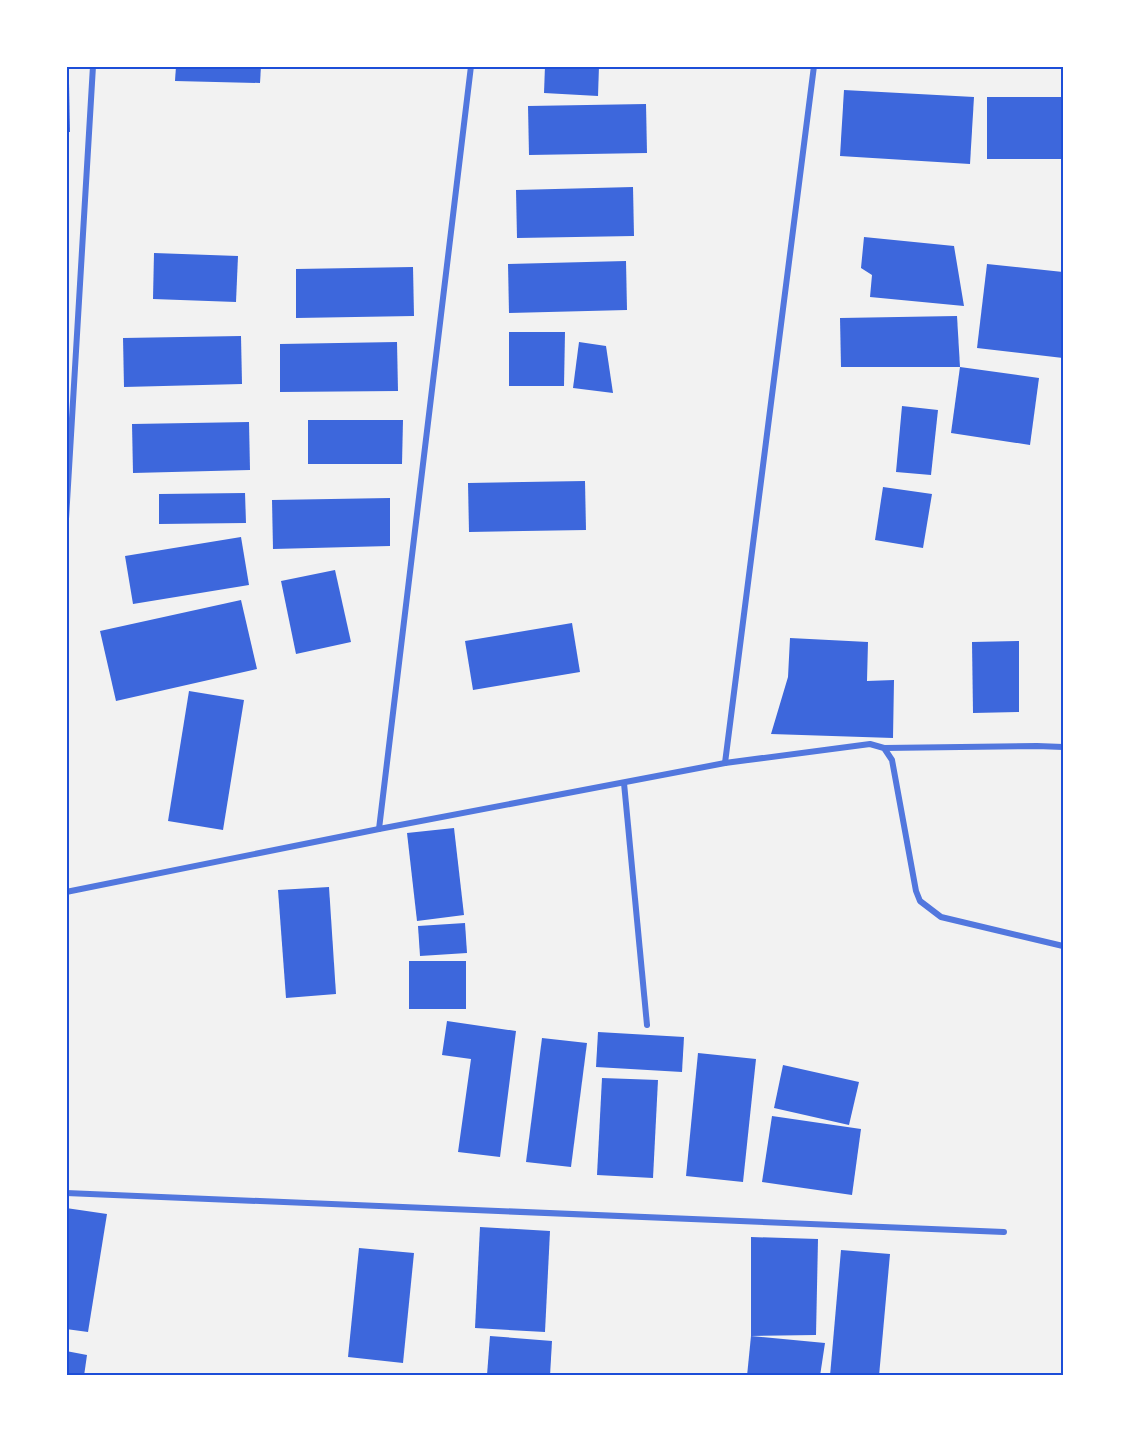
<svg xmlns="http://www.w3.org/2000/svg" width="1129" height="1442" font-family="Spectral,serif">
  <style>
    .building { fill: #3d67dc }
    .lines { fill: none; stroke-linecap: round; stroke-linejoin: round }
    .minor { stroke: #5277de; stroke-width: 6 }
    .neatline { fill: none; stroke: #1d4ed8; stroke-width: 2 }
  </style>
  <rect width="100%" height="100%" fill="#f2f2f2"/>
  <g class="building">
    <path d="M176 66H261L260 83 175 81Z"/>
    <path d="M545 66H599L598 96 544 93Z"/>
    <path d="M66 83H69L70 132H66Z"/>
    <path d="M844 90 974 97 970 164 840 156Z"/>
    <rect x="987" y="97" width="76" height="62"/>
    <path d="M646 104 647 153 529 155 528 106Z"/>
    <path d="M633 187 634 236 517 238 516 190Z"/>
    <path d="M864 237 954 246 964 306 870 297 872 275 861 268Z"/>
    <path d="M154 253 238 256 236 302 153 299Z"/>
    <path d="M626 261 627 310 509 313 508 264Z"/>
    <path d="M987 264 1063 272V358L977 348Z"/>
    <path d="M413 267 414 316 296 318V269Z"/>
    <path d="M957 316 960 367H841L840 318Z"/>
    <path d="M509 332H565L564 386H509Z"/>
    <path d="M241 336 242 384 124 387 123 338Z"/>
    <path d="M397 342 398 391 280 392V344Z"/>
    <path d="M579 342 606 346 613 393 573 388Z"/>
    <path d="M960 367 1039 378 1030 445 951 433Z"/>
    <path d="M902 406 938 410 931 475 896 472Z"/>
    <path d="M308 420H403L402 464H308Z"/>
    <path d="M249 422 250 470 133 473 132 424Z"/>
    <path d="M585 481 586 530 469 532 468 483Z"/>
    <path d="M883 487 932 494 923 548 875 540Z"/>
    <path d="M245 493 246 523 159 524V494Z"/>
    <path d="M390 498V546L273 549 272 500Z"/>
    <path d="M241 537 249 585 133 604 125 556Z"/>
    <path d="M335 570 351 642 296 654 281 581Z"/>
    <path d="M241 600 257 669 116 701 100 631Z"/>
    <path d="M572 623 580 672 473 690 465 641Z"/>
    <path d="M790 638 868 642 867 681 894 680 893 738 771 734 788 677Z"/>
    <path d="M1019 641V712L973 713 972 642Z"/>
    <path d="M189 691 244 700 223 830 168 821Z"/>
    <path d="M454 828 464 915 417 921 407 833Z"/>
    <path d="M329 887 336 994 286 998 278 890Z"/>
    <path d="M465 923 467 953 420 956 418 926Z"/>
    <rect x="409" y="961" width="57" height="48"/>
    <path d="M447 1021 516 1031 500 1157 458 1152 471 1059 442 1055Z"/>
    <path d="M598 1032 684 1037 682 1072 596 1067Z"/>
    <path d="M542 1038 587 1043 571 1167 526 1162Z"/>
    <path d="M698 1053 756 1059 743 1182 686 1176Z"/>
    <path d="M783 1065 859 1082 849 1125 774 1108Z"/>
    <path d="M602 1078 658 1080 653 1178 597 1175Z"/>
    <path d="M772 1116 861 1129 852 1195 762 1182Z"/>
    <path d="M66 1208 107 1214 88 1332 66 1329Z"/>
    <path d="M480 1227 550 1231 545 1332 475 1328Z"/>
    <path d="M751 1237 818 1239 816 1335 751 1336Z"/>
    <path d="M359 1248 414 1253 403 1363 348 1357Z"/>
    <path d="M841 1250 890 1254 879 1376H830Z"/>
    <path d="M490 1336 552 1341 550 1376 487 1375Z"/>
    <path d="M751 1336 825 1343 820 1376H747Z"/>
    <path d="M66 1351 87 1355 84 1376H66Z"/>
  </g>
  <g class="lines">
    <g class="minor">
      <path d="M66 519 93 66"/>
      <path d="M884 748 1037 746 1063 747"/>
      <path d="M725 763 814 66"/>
      <path d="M624 783 647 1025"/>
      <path d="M379 829 471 66"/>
      <path d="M66 892 379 829 725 763 870 744 884 748 892 760 916 891 920 901 941 917 1063 946"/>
      <path d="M66 1193 1004 1232"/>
    </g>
  </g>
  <rect width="1129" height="1442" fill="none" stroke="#ffffff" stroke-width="135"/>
  <rect x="68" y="68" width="994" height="1306" class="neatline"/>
</svg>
